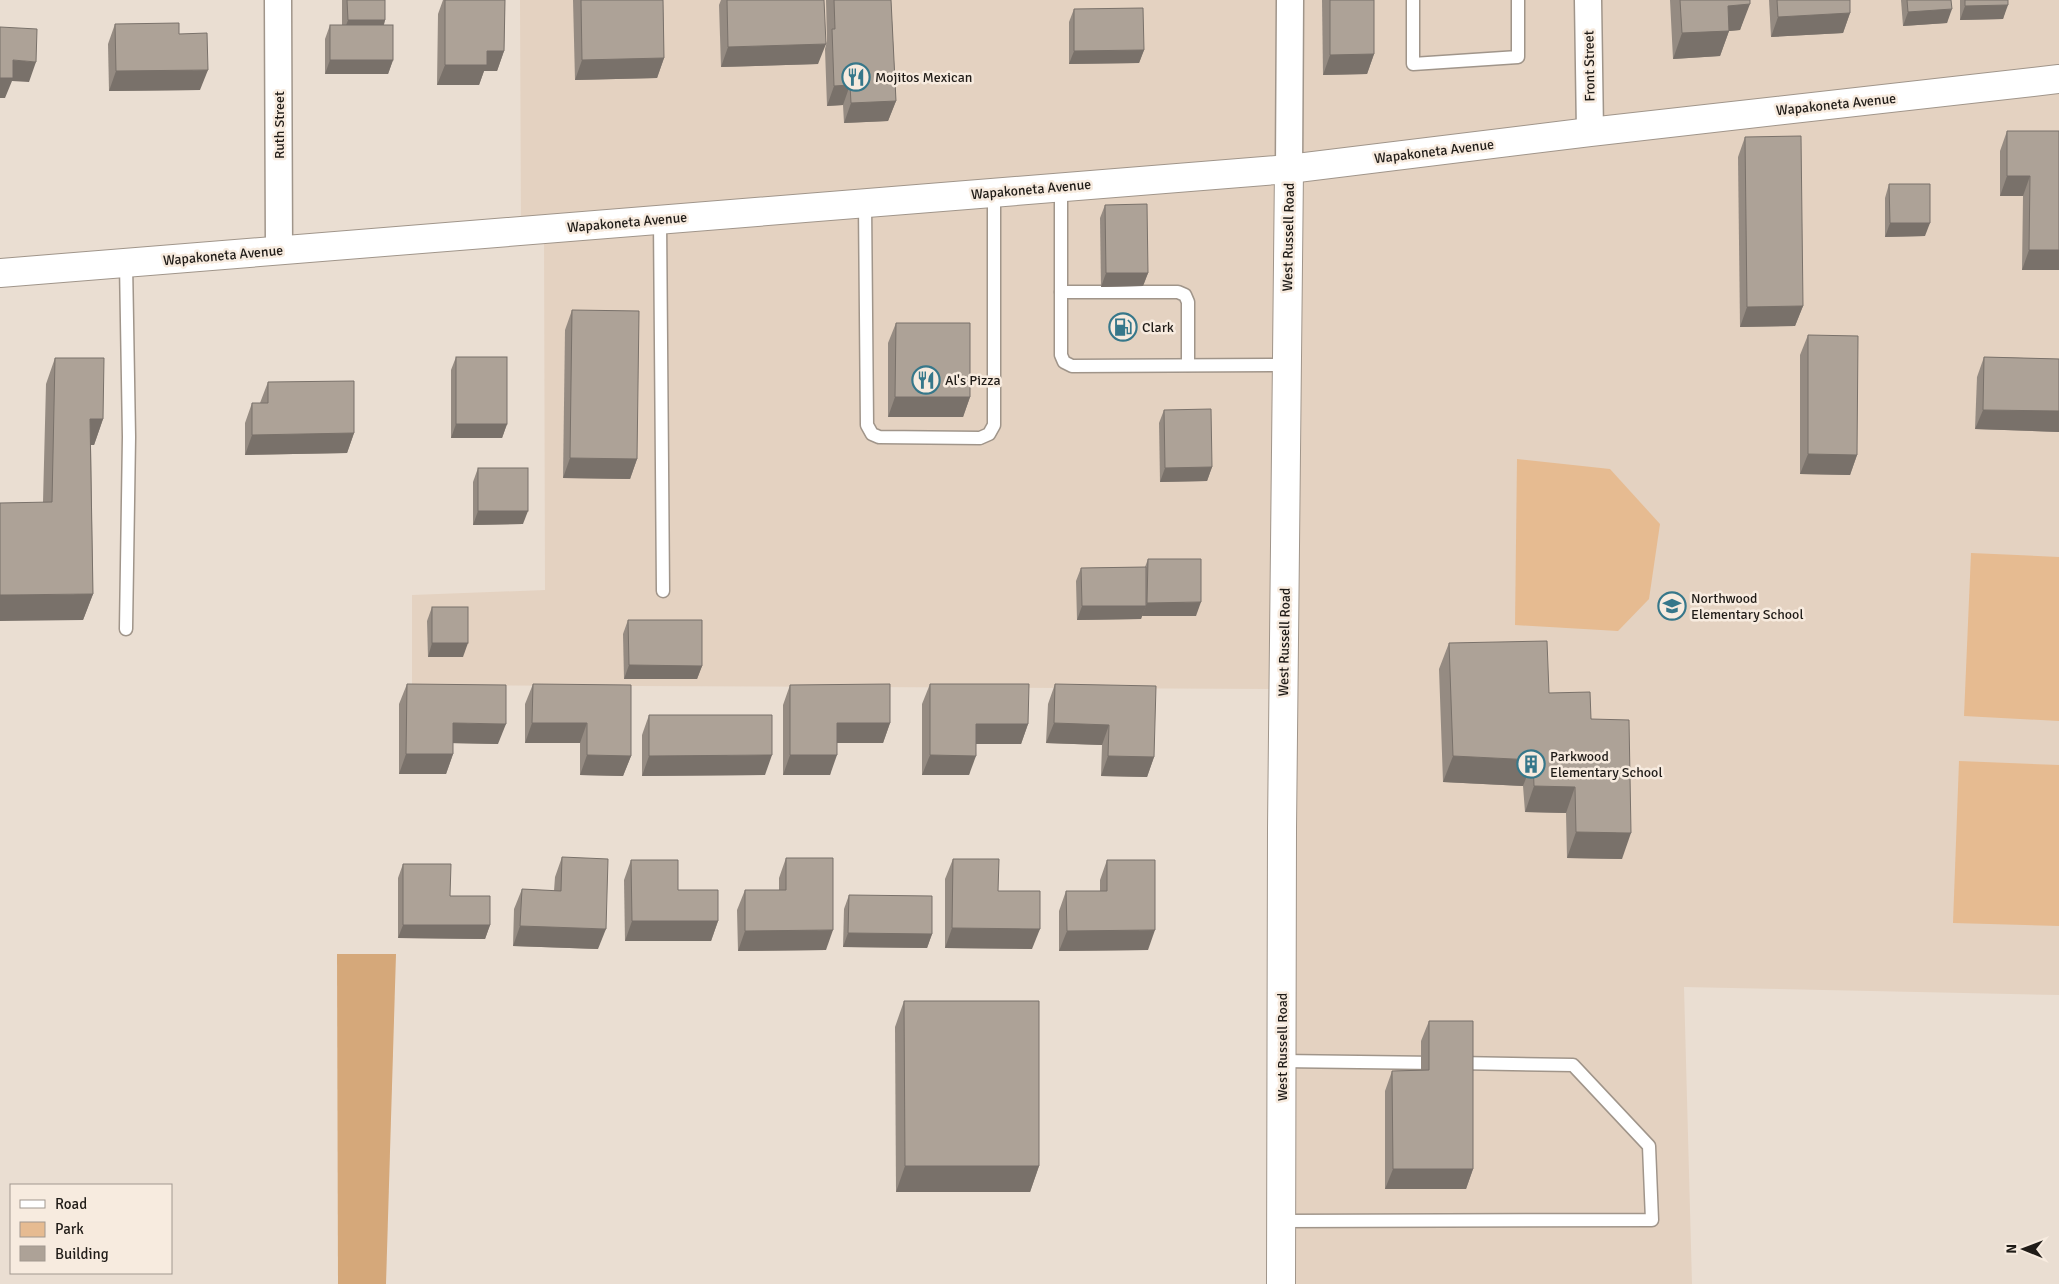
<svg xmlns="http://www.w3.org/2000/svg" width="2059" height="1284" font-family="Signika,sans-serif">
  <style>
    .built { fill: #e4d2c1 }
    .green { fill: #e6bb91 }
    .forest { fill: #d5a87a }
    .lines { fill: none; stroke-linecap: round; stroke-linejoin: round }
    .lane-casing { stroke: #a0958a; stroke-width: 15 }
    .street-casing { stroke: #a0958a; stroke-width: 29 }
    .secondary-casing { stroke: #a0958a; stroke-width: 30 }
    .primary-casing { stroke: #a0958a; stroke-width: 30 }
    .lane { stroke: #fff; stroke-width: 12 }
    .street { stroke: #fff; stroke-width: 26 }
    .secondary { stroke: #fff; stroke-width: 28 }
    .primary { stroke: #fff; stroke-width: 28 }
    .wall { fill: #958b82 }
    .shaded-wall { fill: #79716a }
    .building { fill: #ada297; stroke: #79716a }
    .labels { text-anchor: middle; stroke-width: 5; stroke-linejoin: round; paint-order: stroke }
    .street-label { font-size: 14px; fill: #201c18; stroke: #f7ebdf }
    .poi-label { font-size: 14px; fill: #201c18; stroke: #f7ebdf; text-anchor: start }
  </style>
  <rect width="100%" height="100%" fill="#eaded2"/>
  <path class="built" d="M520 0H2059V995L1684 987 1692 1284H1281L1283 689 412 685V595L545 590 544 229 521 230Z"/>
  <g class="green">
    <path d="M1517 459 1610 469 1660 524 1649 599 1618 631 1515 625Z"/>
    <path d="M1971 553 2059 557V721L1964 716Z"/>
    <path d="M1959 761 2059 765V926L1953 923Z"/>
  </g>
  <path class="forest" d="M337 954H396L386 1284H338Z"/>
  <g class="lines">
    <g class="lane-casing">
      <g id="lane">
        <path d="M1413 0V64L1518 57V0"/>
        <path d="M1061 187V355L1064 362 1072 366 1287 365"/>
        <path d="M865 203 867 425 872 434 879 437 980 438 989 434 994 425V192"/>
        <path d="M660 219 663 591"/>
        <path d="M126 263 129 437 126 629"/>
        <path d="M1061 292H1178L1185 295 1188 302V365"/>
        <path d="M1281 1061 1437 1063"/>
        <path d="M1281 1221 1652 1220 1649 1146 1573 1065 1457 1063"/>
      </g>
    </g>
    <g class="street-casing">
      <g id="street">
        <path d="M278 0 279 250"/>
        <path d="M1588 0 1590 132"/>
        <path d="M1289 169 1290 0"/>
      </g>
    </g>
    <g class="secondary-casing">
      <path id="secondary" d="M1281 1284 1282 829 1289 169"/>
    </g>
    <g class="primary-casing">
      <path id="primary" d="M0 273 1289 169 1590 132 2059 79"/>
    </g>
    <use href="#lane" class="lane"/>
    <use href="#street" class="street"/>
    <use href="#secondary" class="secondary"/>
    <use href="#primary" class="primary"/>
  </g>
  <g class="wall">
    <path d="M342 0H385V20L384 25 393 60 388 74H325V39L330 25H342Z"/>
    <path d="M443 0H505L504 51 497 71H484L479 85H437L438 14Z"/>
    <path d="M573 0H663L664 58 657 78 575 80Z"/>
    <path d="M721 0H824L818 64 721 67 719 5Z"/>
    <path d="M826 0H891L896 101 888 121 844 123 843 105 827 106 825 49 827 41Z"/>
    <path d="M1322 0H1374V54L1367 74 1323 75Z"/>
    <path d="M1670 0H1750L1740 30 1729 31 1720 56 1673 59Z"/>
    <path d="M1769 0H1850V13L1843 33 1771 37Z"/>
    <path d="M1901 0H1951L1947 23 1903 26Z"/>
    <path d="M1960 0H2008L2003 19 1960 20Z"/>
    <path d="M1074 9 1144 50 1139 63 1069 64V22Z"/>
    <path d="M115 24 179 34 200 90 109 91 108 44Z"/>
    <path d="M2007 131H2059V270H2022L2023 196H2000V151Z"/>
    <path d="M1745 137 1803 306 1795 326 1740 327 1738 157Z"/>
    <path d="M1889 184 1925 236 1885 237V198Z"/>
    <path d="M1105 205 1148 273 1143 286 1101 287 1100 218Z"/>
    <path d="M572 310 637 459 630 479 563 478 565 330Z"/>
    <path d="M896 323 970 397 963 417H888V343Z"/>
    <path d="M1808 335 1857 455 1850 475 1800 474V355Z"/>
    <path d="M456 357 507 424 502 438H451V370Z"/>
    <path d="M1984 357 2059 359V432L1975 429 1977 377Z"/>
    <path d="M55 358 103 419 94 445H91L93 594 83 620 43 502 46 384Z"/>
    <path d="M268 382 354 433 347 453 245 455V423L252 403H260Z"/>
    <path d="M1164 410 1212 467 1207 481 1160 482 1159 423Z"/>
    <path d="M478 468 523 524 473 525V482Z"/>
    <path d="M1148 559 1196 616H1142V615L1141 619 1077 620 1076 581 1081 568 1145 567Z"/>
    <path d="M432 607 463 657H428L427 621Z"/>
    <path d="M628 620 702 666 697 679H624L623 634Z"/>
    <path d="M1449 643 1549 693 1591 719 1622 859 1567 858 1566 813 1525 812 1523 786 1443 782 1439 669Z"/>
    <path d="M407 684 498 744 453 743V754L446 774H399V704Z"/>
    <path d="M533 684 631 756 623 776 580 775V743H525V704Z"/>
    <path d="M930 684 1028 724 1021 744H976L969 775H922V704Z"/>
    <path d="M1055 684 1154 757 1147 777 1101 776 1102 745 1046 743 1048 704Z"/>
    <path d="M790 685 890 723 883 743H837L830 775H783V705Z"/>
    <path d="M649 715 765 775 642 776V735Z"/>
    <path d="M562 857 598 949 513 946 514 909 522 889 554 891 555 877Z"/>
    <path d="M786 858 826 950 738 951 737 910 745 890H779V878Z"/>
    <path d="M953 859 998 891 1032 949 945 948V879Z"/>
    <path d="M631 860 678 890 718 921 711 941H625L624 880Z"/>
    <path d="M1107 860 1148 950 1059 951V911L1066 891H1100V880Z"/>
    <path d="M403 864 450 896 490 925 485 939 398 938V878Z"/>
    <path d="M849 895 932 934 927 948 843 947 844 909Z"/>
    <path d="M904 1001 1039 1166 1030 1192H896L895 1027Z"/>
    <path d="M1429 1021 1473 1169 1466 1189H1385V1091L1392 1071 1421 1070V1041Z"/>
  </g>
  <g class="shaded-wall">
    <path d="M1750 4 1740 30 1729 31 1720 56 1673 59 1682 33 1728 6Z"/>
    <path d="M2008 5 2003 19 1960 20 1965 6Z"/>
    <path d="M1952 9 1947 23 1903 26 1908 12Z"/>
    <path d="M1850 13 1843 33 1771 37 1778 17Z"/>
    <path d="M348 20H385L381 34H343Z"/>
    <path d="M826 44 818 64 721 67 728 47Z"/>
    <path d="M1144 50 1139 63 1069 64 1074 51Z"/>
    <path d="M487 51H504L497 71H484L479 85H437L445 65Z"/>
    <path d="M1374 54 1367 74 1323 75 1330 55Z"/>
    <path d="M664 58 657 78 575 80 582 60Z"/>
    <path d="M13 60 36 62 29 82 12 81 5 98H0V78Z"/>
    <path d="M330 60H393L388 74H325Z"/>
    <path d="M208 70 200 90 109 91 116 71Z"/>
    <path d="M850 85 843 105 827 106 834 86Z"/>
    <path d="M896 101 888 121 844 123 851 103Z"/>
    <path d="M2007 176H2030L2023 196H2000Z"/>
    <path d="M1890 223H1930L1925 236 1885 237Z"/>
    <path d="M2029 250H2059V270H2022Z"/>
    <path d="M1106 273H1148L1143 286 1101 287Z"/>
    <path d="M1803 306 1795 326 1740 327 1747 307Z"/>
    <path d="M895 397H970L963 417H888Z"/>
    <path d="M1983 410 2059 411V432L1975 429Z"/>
    <path d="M90 419H103L94 445H81Z"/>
    <path d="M456 424H507L502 438H451Z"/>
    <path d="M354 433 347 453 245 455 252 435Z"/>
    <path d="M1808 454 1857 455 1850 475 1800 474Z"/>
    <path d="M570 458 637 459 630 479 563 478Z"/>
    <path d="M1212 467 1207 481 1160 482 1165 468Z"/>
    <path d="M478 511H528L523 524 473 525Z"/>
    <path d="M93 594 83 620 0 621V595Z"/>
    <path d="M1201 602 1196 616H1142L1147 603Z"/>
    <path d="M1082 606H1146L1141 619 1077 620Z"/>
    <path d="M432 643H468L463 657H428Z"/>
    <path d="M629 665 702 666 697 679H624Z"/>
    <path d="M453 723 506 724 498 744 446 743Z"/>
    <path d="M532 723H587L580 743H525Z"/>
    <path d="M837 723H890L883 743H830Z"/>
    <path d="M1054 723 1109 725 1102 745 1046 743Z"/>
    <path d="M976 724H1028L1021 744H969Z"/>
    <path d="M406 754H453L446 774H399Z"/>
    <path d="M587 755 631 756 623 776 580 775Z"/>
    <path d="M772 755 765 775 642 776 649 756Z"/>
    <path d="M790 755H837L830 775H783Z"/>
    <path d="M930 755 976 756 969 775H922Z"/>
    <path d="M1108 756 1154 757 1147 777 1101 776Z"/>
    <path d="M1453 756 1533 760 1523 786 1443 782Z"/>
    <path d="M1534 786 1575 787 1566 813 1525 812Z"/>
    <path d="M1576 832 1631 833 1622 859 1567 858Z"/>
    <path d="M632 921H718L711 941H625Z"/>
    <path d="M403 925H490L485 939 398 938Z"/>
    <path d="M520 926 606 929 598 949 513 946Z"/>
    <path d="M952 928 1040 929 1032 949 945 948Z"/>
    <path d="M833 930 826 950 738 951 745 931Z"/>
    <path d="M1155 930 1148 950 1059 951 1067 931Z"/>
    <path d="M848 933 932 934 927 948 843 947Z"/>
    <path d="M905 1166H1039L1030 1192H896Z"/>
    <path d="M1393 1169H1473L1466 1189H1385Z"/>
  </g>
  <g class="building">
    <path d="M347 0H385V20H348Z"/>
    <path d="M445 0H505L504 51H487V65H445Z"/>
    <path d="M581 0H663L664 58 582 60Z"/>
    <path d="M727 0H824L826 44 728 47Z"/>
    <path d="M834 0H891L896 101 851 103 850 85 834 86 832 29H835Z"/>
    <path d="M1330 0H1374V54L1330 55Z"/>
    <path d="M1680 0H1750V4L1728 6 1729 31 1682 33Z"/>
    <path d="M1777 0H1850V13L1778 17Z"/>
    <path d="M1907 0H1951L1952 9 1908 12Z"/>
    <path d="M1965 0H2008V5L1965 6Z"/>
    <path d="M1143 8 1144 50 1074 51V9Z"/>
    <path d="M179 23V34L207 33 208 70 116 71 115 24Z"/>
    <rect x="330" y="25" width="63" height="35"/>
    <path d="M0 27 37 29 36 62 13 60V78H0Z"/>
    <path d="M2007 131H2059V250H2029L2030 176H2007Z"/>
    <path d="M1801 136 1803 306 1747 307 1745 137Z"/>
    <path d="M1889 184H1930V223H1890Z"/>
    <path d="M1147 204 1148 273H1106L1105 205Z"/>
    <path d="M572 310 639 311 637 459 570 458Z"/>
    <path d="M896 323H970V397H895Z"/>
    <path d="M1808 335 1858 336 1857 455 1808 454Z"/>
    <rect x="456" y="357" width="51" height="67"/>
    <path d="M1984 357 2059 359V411L1983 410Z"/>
    <path d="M55 358H104L103 419H90L93 594 0 595V503L52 502Z"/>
    <path d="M354 381V433L252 435V403H268V382Z"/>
    <path d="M1211 409 1212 467 1165 468 1164 410Z"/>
    <rect x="478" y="468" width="50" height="43"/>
    <path d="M1148 559H1201V602L1147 603Z"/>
    <path d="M1146 567V606H1082L1081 568Z"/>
    <rect x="432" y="607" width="36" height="36"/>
    <path d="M628 620H702V666L629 665Z"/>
    <path d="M1547 641 1549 693 1590 692 1591 719 1629 720 1631 833 1576 832 1575 787 1534 786 1533 760 1453 756 1449 643Z"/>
    <path d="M407 684 506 685V724L453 723V754H406Z"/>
    <path d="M533 684 631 685V756L587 755V723H532Z"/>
    <path d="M890 684V723H837V755H790V685Z"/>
    <path d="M930 684H1029L1028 724H976V756L930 755Z"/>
    <path d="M1055 684 1156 686 1154 757 1108 756 1109 725 1054 723Z"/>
    <path d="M649 715H772V755L649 756Z"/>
    <path d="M562 857 608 859 606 929 520 926 522 889 561 891Z"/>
    <path d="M786 858H833V930L745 931V890H786Z"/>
    <path d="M953 859H999L998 891H1040V929L952 928Z"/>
    <path d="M631 860H678V890H718V921H632Z"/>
    <path d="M1107 860H1155V930L1067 931 1066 891H1107Z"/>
    <path d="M403 864H451L450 896H490V925H403Z"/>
    <path d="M849 895 932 896V934L848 933Z"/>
    <path d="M904 1001H1039V1166H905Z"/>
    <path d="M1429 1021H1473V1169H1393L1392 1071 1429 1070Z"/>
  </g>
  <defs>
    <g id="restaurant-ring" transform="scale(1.4375)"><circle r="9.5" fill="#f7ebdf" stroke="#36778a" stroke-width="1.5"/><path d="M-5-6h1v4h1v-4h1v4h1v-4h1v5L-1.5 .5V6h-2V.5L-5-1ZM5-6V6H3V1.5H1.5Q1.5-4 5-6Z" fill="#36778a"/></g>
    <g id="fuel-ring" transform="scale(1.4375)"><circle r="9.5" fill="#f7ebdf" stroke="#36778a" stroke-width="1.5"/><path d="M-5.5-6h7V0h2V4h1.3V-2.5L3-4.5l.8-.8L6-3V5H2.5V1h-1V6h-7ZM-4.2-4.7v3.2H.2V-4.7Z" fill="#36778a"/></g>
    <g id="school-ring" transform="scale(1.4375)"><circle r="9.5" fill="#f7ebdf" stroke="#36778a" stroke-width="1.5"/><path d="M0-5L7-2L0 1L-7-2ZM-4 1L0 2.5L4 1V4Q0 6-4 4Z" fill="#36778a"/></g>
    <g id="building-ring" transform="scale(1.4375)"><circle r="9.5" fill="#f7ebdf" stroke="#36778a" stroke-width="1.5"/><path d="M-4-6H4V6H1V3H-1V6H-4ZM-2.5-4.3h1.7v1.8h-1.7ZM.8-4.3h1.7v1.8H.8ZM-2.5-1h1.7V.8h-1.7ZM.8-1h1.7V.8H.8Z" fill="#36778a"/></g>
  </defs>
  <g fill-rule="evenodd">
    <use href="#restaurant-ring" x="856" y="77"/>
    <use href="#fuel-ring" x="1123" y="327"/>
    <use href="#restaurant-ring" x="926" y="380"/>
    <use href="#school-ring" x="1672" y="606"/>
    <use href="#building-ring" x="1531" y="764"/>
  </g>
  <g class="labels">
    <g class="street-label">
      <text transform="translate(1589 66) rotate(-91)" y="5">Front Street</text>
      <text transform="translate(1836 104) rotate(-6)" y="5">Wapakoneta Avenue</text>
      <text transform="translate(279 125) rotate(-90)" y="5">Ruth Street</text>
      <text transform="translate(1434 151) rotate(-7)" y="5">Wapakoneta Avenue</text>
      <text transform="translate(1031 189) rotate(-5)" y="5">Wapakoneta Avenue</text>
      <text transform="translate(627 222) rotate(-5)" y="5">Wapakoneta Avenue</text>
      <text transform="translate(1288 237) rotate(-89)" y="5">West Russell Road</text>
      <text transform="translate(223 255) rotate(-5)" y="5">Wapakoneta Avenue</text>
      <text transform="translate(1284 642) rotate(-89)" y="5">West Russell Road</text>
      <text transform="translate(1282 1047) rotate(-90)" y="5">West Russell Road</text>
    </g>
    <g class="poi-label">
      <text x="875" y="82">Mojitos Mexican</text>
      <text x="1142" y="332">Clark</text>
      <text x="945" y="385">Al's Pizza</text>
      <text x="1691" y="603">Northwood<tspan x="1691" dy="16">Elementary School</tspan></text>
      <text x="1550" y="761">Parkwood<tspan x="1550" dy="16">Elementary School</tspan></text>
    </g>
  </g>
  <rect x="10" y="1184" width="162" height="90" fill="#f7ebdf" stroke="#a1988f"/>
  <rect x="20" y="1200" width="25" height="8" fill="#ffffff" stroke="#a1988f"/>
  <text x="55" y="1209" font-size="15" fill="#201c18">Road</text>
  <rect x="20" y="1222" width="25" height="15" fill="#e6bb91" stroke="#a1988f"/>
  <text x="55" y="1234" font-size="15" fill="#201c18">Park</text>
  <rect x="20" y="1246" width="25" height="15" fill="#ada297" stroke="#a1988f"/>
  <text x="55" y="1259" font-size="15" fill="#201c18">Building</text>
  <g transform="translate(2024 1249) rotate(271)" stroke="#f7ebdf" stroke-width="4" paint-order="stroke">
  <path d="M0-4L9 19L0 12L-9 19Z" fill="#201c18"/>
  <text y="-8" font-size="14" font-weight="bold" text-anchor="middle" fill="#201c18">N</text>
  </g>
</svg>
